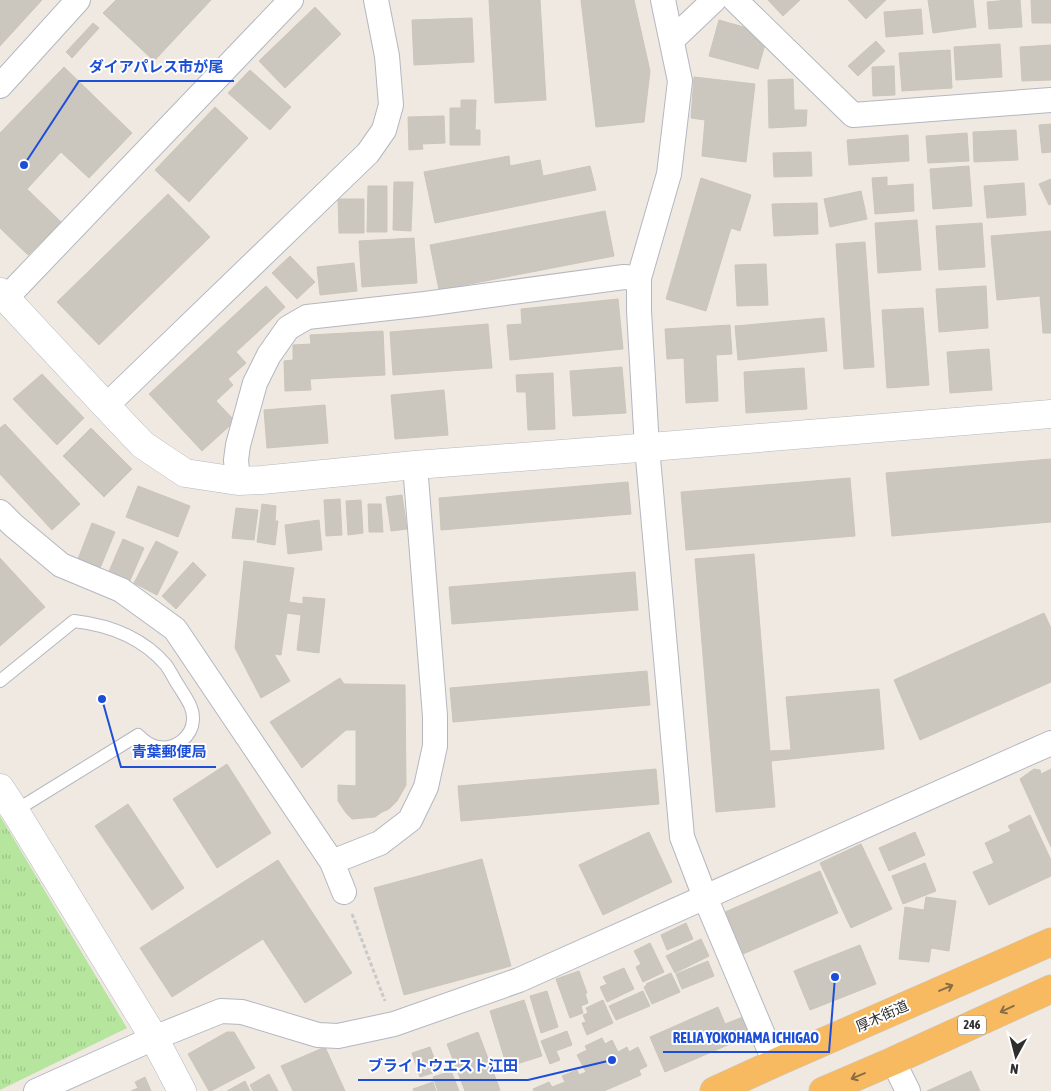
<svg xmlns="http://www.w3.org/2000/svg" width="1051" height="1091" font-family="'Asap Condensed','Noto Sans JP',sans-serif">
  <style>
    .park { fill: url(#park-tufts) }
    .building { fill: #cbc7bf; stroke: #cbc5ba }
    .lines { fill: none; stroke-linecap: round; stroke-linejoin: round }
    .service-casing { stroke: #b4b7c1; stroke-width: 14 }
    .minor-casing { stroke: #b4b7c1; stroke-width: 26 }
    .tertiary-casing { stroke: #b4b7c1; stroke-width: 29 }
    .trunk-casing { stroke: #c9c9c9; stroke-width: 29 }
    .path { stroke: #c9c9c9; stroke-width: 3; stroke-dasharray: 4 2.5; stroke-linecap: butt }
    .service { stroke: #fff; stroke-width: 12 }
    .minor { stroke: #fff; stroke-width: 24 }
    .tertiary { stroke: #fff; stroke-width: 28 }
    .trunk { stroke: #f8ba60; stroke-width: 28 }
    .oneway { stroke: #896d44 }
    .labels { text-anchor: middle; stroke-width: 4; stroke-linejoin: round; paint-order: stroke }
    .shield { fill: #fff; stroke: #6d6d6d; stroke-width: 1 }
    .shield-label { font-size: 12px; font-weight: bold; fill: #2e2e2e }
    .street-label { font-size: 14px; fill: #2e2e2e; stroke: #fff }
    .leader { fill: none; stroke: #1d4ed8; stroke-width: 2 }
    .callout-dot { fill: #1d4ed8; stroke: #fff; stroke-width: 2 }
    .callout-label { font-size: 15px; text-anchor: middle; font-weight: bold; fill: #1d4ed8; stroke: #fff; stroke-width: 4; stroke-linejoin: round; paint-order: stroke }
  </style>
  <defs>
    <pattern id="park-tufts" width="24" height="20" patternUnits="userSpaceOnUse" patternTransform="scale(1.25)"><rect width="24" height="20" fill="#b6e59e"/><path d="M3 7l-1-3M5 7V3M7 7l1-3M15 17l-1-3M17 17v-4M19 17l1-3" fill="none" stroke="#9dc588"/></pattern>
  </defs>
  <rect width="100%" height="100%" fill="#efe9e1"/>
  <path class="park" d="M0 816 127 1028 0 1090Z"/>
  <g class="building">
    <path d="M0 0H42L0 46Z"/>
    <path d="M116 0H211L154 61 103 13Z"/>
    <path d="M489 0H540L546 100 495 103Z"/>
    <path d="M581 0H634L650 71 644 122 596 127Z"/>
    <path d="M768 0H800L783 16Z"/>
    <path d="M848 0H886L866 19Z"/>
    <path d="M928 0H973L976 27 933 33Z"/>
    <path d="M1009 0H1020L1022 27 989 29 987 2Z"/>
    <path d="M1031 0H1051V23H1032Z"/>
    <path d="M315 7 341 34 285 88 259 61Z"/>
    <path d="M921 9 923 34 886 37 884 12Z"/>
    <path d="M472 18 474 62 414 65 412 20Z"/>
    <path d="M719 20 768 34 758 69 709 56Z"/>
    <path d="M93 23 99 28 72 58 66 52Z"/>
    <path d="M876 41 885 51 858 76 848 66Z"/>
    <path d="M1000 44 1002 77 956 80 954 47Z"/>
    <path d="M1051 45V80L1022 81 1020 47Z"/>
    <path d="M950 50 952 88 902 91 899 53Z"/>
    <path d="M894 66 895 95 873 96 872 67Z"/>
    <path d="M64 67 132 133 89 178 61 152 27 189 61 222 28 255 0 228V133Z"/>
    <path d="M250 70 291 107 270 130 228 93Z"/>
    <path d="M694 77 755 84 746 162 702 156 705 120 691 118Z"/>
    <path d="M793 79 794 110H807L806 126 769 128 768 80Z"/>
    <path d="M461 100H476L475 130H480V145H450V108H461Z"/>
    <path d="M215 107 248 138 189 202 155 170Z"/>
    <path d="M444 116 445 143 422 144 423 149 409 150 408 117Z"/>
    <path d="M1051 124V152L1042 153 1039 125Z"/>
    <path d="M1016 130 1018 160 974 162 973 132Z"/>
    <path d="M967 133 969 161 928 163 926 136Z"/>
    <path d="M908 135 909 161 849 165 847 140Z"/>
    <path d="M811 152 812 176 774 177 773 153Z"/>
    <path d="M509 156 510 166 540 160 543 176 590 166 596 190 435 223 424 172Z"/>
    <path d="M969 166 972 206 933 209 930 169Z"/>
    <path d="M887 177V186L913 184 914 211 875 214 872 178Z"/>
    <path d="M701 178 751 195 740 231 731 228 706 311 666 299Z"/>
    <path d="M1051 179V204L1049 205 1039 184Z"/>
    <path d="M394 182H413L411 231 393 230Z"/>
    <path d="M1024 183 1026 215 987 218 984 186Z"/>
    <path d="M368 186H387V232H367Z"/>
    <path d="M861 191 867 219 830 227 824 199Z"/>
    <path d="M168 194 210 237 99 345 57 302Z"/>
    <path d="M338 199H364V233H339Z"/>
    <path d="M817 203 818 234 774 236 772 204Z"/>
    <path d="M605 211 614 256 439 290 430 245Z"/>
    <path d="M917 220 921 270 878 273 875 223Z"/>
    <path d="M982 223 985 267 939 270 936 226Z"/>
    <path d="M1051 231V333H1043L1040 296 997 300 991 236Z"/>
    <path d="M414 238 417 283 362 287 359 241Z"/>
    <path d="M865 242 874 367 844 369 836 244Z"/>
    <path d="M290 256 315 282 297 299 272 273Z"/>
    <path d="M354 263 357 291 320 295 317 267Z"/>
    <path d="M766 264 768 305 737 306 735 265Z"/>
    <path d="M266 286 285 307 236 352 246 363 228 379 233 385 216 401 235 421 202 451 149 394Z"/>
    <path d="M986 286 988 328 939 332 936 289Z"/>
    <path d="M618 299 623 349 510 360 507 325 522 324 521 309Z"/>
    <path d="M923 308 929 385 887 388 882 310Z"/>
    <path d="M824 318 827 351 738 360 735 326Z"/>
    <path d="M488 324 492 368 393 375 390 332Z"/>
    <path d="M730 325 732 354 716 355 718 401 686 403 684 358 667 359 665 329Z"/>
    <path d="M383 331 385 375 310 379 311 390 285 391 284 361 293 360V345L311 344 310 335Z"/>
    <path d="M989 349 992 390 950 393 947 352Z"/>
    <path d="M622 367 626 413 573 416 570 371Z"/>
    <path d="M804 368 807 409 746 413 744 372Z"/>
    <path d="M553 373 555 429 528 430 526 392H517L516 375Z"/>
    <path d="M42 374 84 418 57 445 13 399Z"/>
    <path d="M444 390 448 435 395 439 391 395Z"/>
    <path d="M325 405 328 443 267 448 264 410Z"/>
    <path d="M5 424 80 504 52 530 0 474V428Z"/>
    <path d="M91 428 132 469 104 497 63 456Z"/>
    <path d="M1051 459V522L892 536 886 473Z"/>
    <path d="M850 478 855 536 686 550 681 492Z"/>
    <path d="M628 482 631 514 441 530 439 498Z"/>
    <path d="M138 486 190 506 178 537 126 517Z"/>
    <path d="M402 495 407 529 391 531 386 497Z"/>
    <path d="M340 499 342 535 326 536 324 500Z"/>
    <path d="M361 500 363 533 348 535 346 501Z"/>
    <path d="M262 504 276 506 275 521H278L275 545 257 542Z"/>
    <path d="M368 504H381L383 532H369Z"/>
    <path d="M236 508 258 510 254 540 232 538Z"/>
    <path d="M319 520 322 550 288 554 285 525Z"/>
    <path d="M92 523 115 532 98 573 76 564Z"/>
    <path d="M123 539 144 548 128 585 107 576Z"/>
    <path d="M156 541 178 552 157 595 134 583Z"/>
    <path d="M754 554 770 751 791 750 786 697 879 689 884 749 771 761 775 807 716 812 695 559Z"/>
    <path d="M0 558 45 607 0 646Z"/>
    <path d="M244 561 294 568 289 602 303 604V597L325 599 319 653 297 650 301 615 287 613 281 655 274 654 290 681 261 698 235 648Z"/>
    <path d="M193 562 206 575 176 609 162 596Z"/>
    <path d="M635 572 638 610 452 624 449 587Z"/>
    <path d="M1044 613 1051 628V682L920 740 894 680Z"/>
    <path d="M647 671 650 705 453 722 450 688Z"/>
    <path d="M340 678 344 684 405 685 406 785 397 801 389 809 382 812 375 817 352 819 346 813 338 801V785L356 786V730H346L302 768 270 722Z"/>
    <path d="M227 764 271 833 217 868 173 799Z"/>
    <path d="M656 769 659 804 461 821 458 786Z"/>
    <path d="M1034 769 1040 770 1041 774 1051 769V847L1020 779Z"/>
    <path d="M128 804 184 888 152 910 95 826Z"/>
    <path d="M1030 815 1051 860V876L989 905 973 872 994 863 985 843 1011 831 1008 826Z"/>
    <path d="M649 832 672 882 603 915 579 865Z"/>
    <path d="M915 832 925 855 889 871 879 848Z"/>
    <path d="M861 844 892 909 851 928 820 863Z"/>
    <path d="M482 859 511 966 404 995 374 888Z"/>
    <path d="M278 860 352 973 305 1003 263 939 172 997 140 948Z"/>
    <path d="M925 863 936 891 903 904 892 876Z"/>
    <path d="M820 871 838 913 743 954 725 912Z"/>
    <path d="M926 897 956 901 949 951 931 948 929 962 899 959 905 907 924 910Z"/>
    <path d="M686 923 693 939 667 950 661 935Z"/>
    <path d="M701 939 709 956 675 973 666 956Z"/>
    <path d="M650 943 664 972 643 982 636 967 641 964 634 951Z"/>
    <path d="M860 945 876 984 810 1010 794 971Z"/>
    <path d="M708 961 714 976 682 989 676 974Z"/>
    <path d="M624 968 634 989 607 1002 600 987 607 984 603 977Z"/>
    <path d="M579 971 587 993H585L588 1003 581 1006 583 1013 570 1018 556 979Z"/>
    <path d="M671 973 680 992 652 1004 644 987 647 985 646 984Z"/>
    <path d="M547 991 558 1027 541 1033 530 996Z"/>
    <path d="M643 991 650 1006 616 1020 609 1006Z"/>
    <path d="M524 1000 542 1056 507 1067 490 1011Z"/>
    <path d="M603 1000 613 1023 587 1035 582 1023 586 1022 583 1015 588 1013 586 1008Z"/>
    <path d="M718 1007 725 1024 743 1017 751 1035 665 1072 650 1037Z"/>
    <path d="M567 1031 572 1045 556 1051 560 1060 550 1064 541 1041Z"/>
    <path d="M227 1032H234L255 1068 211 1091H209L188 1054Z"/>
    <path d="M478 1032 500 1090 498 1091H465L447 1044Z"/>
    <path d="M602 1038 605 1044 612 1040 618 1052 627 1047 629 1052 638 1047 647 1066 639 1070 641 1075 604 1091H534L533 1089 549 1082 552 1087 565 1082 562 1076 577 1070 579 1075 586 1072 577 1055 587 1050 585 1046Z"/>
    <path d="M325 1047 345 1091H293L281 1066Z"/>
    <path d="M430 1047 439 1071 420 1077 412 1053Z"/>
    <path d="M451 1071 459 1091H438L433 1077Z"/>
    <path d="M971 1071 980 1091H927Z"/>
    <path d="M269 1074 278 1091H253L250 1085Z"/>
    <path d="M145 1077 151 1091H131L138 1088 135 1082Z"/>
    <path d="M245 1081 250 1091H227Z"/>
    <path d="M433 1082 436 1091H414L413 1089Z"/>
  </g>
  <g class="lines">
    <g class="service-casing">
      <path id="service" d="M0 681 74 621C109 625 143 638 166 665 171 672 175 681 180 688 186 698 194 708 193 720 192 737 175 750 158 747 150 746 144 741 138 735L15 811"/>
    </g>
    <g class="minor-casing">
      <g id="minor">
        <path d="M663 0 680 81 669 174 639 278V311L647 447 682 837 705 897 775 1063"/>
        <path d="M735 0 853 115 1051 100"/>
        <path d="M672 40 714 0"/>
        <path d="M0 86 78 0"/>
        <path d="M6 298 291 0"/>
        <path d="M106 406 368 153 384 130 391 105 387 56 376 0"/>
        <path d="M238 481 236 460 238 445 255 383 269 355 288 328 307 317 425 304 624 277 639 278"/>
        <path d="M0 512 13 525 61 565 121 590 175 629 332 862"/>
        <path d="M344 892 332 862 380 843 410 820 426 787 435 746V716L415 465"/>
        <path d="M893 1061 908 1091"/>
        <path d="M36 1091 154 1038 221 1011 242 1012 318 1035 338 1036 394 1024 519 980 1051 743"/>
      </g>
    </g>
    <g class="tertiary-casing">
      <g id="tertiary">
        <path d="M0 292 106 406 143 445 185 473 238 481 262 480 415 465 626 449 1051 414"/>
        <path d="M0 788 15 811 154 1038 182 1091"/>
      </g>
    </g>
    <g class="trunk-casing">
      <g id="trunk">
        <path d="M714 1091 775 1063 1051 942"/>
        <path d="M823 1091 893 1061 1051 989"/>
      </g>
    </g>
    <path class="path" d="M352 914 385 1001"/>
    <use href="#service" class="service"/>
    <use href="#minor" class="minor"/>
    <use href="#tertiary" class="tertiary"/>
    <use href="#trunk" class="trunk"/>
  </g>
  <defs><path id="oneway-shaft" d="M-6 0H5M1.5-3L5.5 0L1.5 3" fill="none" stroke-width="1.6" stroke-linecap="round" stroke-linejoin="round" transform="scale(1.25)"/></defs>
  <g class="oneway">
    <use href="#oneway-shaft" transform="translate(946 988) rotate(-23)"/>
    <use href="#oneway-shaft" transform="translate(1007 1009) rotate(155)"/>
    <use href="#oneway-shaft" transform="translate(858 1076) rotate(157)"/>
  </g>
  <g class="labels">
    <rect class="shield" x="958" y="1015.5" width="28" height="19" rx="4"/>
    <g class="shield-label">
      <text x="972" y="1029">246</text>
    </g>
    <g class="street-label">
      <text transform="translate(882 1016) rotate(-24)" y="5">厚木街道</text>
    </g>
  </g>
  <path class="leader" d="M24 165L79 81H234M102 699L121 767H216M835 977L829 1052H663M612 1060L528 1080H358"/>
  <g class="callout-dot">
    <circle cx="24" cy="165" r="5"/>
    <circle cx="102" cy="699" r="5"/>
    <circle cx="835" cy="977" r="5"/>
    <circle cx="612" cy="1060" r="5"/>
  </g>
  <g class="callout-label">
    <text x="156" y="72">ダイアパレス市が尾</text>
    <text x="169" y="757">青葉郵便局</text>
    <text x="746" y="1043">RELIA YOKOHAMA ICHIGAO</text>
    <text x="443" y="1071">ブライトウエスト江田</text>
  </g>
  <g transform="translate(1016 1056) rotate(187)" stroke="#ffffff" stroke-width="4" paint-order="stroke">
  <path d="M0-4L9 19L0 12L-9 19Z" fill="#2e2e2e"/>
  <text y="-8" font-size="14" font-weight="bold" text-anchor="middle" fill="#2e2e2e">N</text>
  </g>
</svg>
